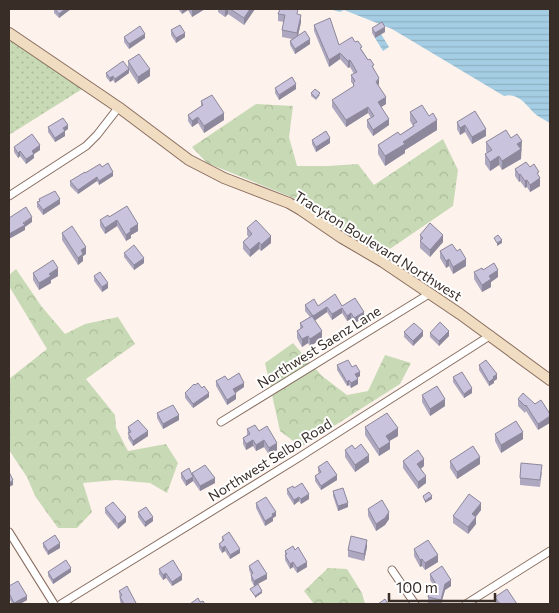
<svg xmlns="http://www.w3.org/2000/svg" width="559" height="613" font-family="Commissioner,sans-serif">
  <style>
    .grass { fill: url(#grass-dots) }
    .forest { fill: url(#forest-crowns) }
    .water { fill: url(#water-rules) }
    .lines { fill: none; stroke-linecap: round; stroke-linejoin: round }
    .minor-casing { stroke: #886d60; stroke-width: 9 }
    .secondary-casing { stroke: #886d60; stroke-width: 12 }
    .minor { stroke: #fff; stroke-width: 7 }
    .secondary { stroke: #f0dcc1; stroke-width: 10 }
    .wall { fill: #ada8bf }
    .shaded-wall { fill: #8d889b }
    .building { fill: #c9c3de; stroke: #8d889b }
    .labels { text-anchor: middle; stroke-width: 4; stroke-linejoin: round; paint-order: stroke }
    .street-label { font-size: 14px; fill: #382d27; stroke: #fff }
  </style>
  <defs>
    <pattern id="grass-dots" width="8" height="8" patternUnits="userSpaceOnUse" patternTransform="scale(1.25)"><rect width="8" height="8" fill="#c8dab5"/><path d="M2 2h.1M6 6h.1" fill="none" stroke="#adbb9c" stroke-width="1.8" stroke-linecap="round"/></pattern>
    <pattern id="forest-crowns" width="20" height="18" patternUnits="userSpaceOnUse" patternTransform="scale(1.25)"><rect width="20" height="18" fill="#c8dab5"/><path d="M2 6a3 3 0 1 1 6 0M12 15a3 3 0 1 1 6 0" fill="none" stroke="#adbb9c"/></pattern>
    <pattern id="water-rules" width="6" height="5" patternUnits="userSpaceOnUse" patternTransform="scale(1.25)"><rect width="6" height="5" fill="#a5cee4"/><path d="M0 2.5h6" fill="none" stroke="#8fb1c4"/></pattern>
  </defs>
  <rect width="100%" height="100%" fill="#fef2ec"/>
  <path class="grass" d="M9 33 87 86 9 135Z"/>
  <g class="forest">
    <path d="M256 104 293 106 289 137 297 166H328L358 164 374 185 443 139 458 170 453 206 381 255 296 199 207 163 192 147Z"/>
    <path d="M16 269 42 307 65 334 85 324 118 317 135 344 86 379 115 415 116 428 128 451 166 444 178 463 167 493 150 483 116 480 83 483 92 512 77 528H58L35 496 27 477 9 450V379L47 349 9 286V275Z"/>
    <path d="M293 343 322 376 347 395 368 391 385 355 411 363 400 384 301 447 280 431 265 363Z"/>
    <path d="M328 568 347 569 362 593 365 604H314L304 591Z"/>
  </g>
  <g class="water">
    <path d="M329 9H550V123C545 120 538 117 533 112 526 104 517 92 504 96L392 29 344 10 340 12Z"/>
    <path d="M381 34 389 47 383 51 375 38Z"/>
  </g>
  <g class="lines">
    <g class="minor-casing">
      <g id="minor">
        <path d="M9 196 86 146 97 135 118 108"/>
        <path d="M221 422 429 294"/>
        <path d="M9 532 54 604"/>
        <path d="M392 570 415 604"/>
        <path d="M61 604 298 458 491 335"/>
        <path d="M466 604 550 551"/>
      </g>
    </g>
    <g class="secondary-casing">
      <path id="secondary" d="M9 33 121 109 189 160 224 178 289 203 301 210 342 238 383 262 460 314 550 380"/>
    </g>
    <use href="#minor" class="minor"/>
    <use href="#secondary" class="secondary"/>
  </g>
  <g class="wall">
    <path d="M54 9H71L59 18 54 13Z"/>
    <path d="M178 9H205L192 17 188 10 182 14Z"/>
    <path d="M218 9H255L244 25 228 14 225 17 218 12Z"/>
    <path d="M278 14 298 15 301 22 298 36 310 44 295 54 290 45V41L292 39 282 37V30L284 22 278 21Z"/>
    <path d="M314 25 339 45 355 42 362 50 374 69 379 84 378 85 386 104 381 107 389 125 373 136 367 127V120L371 118 368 113 346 127 332 107V100L353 87V84L351 82V75L354 74 350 67 348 68 340 59 329 67 314 31Z"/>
    <path d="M372 28 385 32 375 38 372 33Z"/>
    <path d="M171 30 185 37 176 43 171 35Z"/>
    <path d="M124 37 145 38 129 49 124 42Z"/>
    <path d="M128 61 150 76 138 84 129 70V73L115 83 113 80 110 82 106 77V73L128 67Z"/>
    <path d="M275 88 296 89 279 100 275 93Z"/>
    <path d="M311 93 320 95 316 100 311 96Z"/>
    <path d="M201 101 224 120 204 133 198 123 192 127 188 121V115L201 106Z"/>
    <path d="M410 112 437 130 405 150V153L385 166 378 154V145L400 135 413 126 410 121Z"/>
    <path d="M457 122 486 136 472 144 465 132 460 135 457 129Z"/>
    <path d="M48 127 68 129 65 131V136L55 142 48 132Z"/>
    <path d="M511 138 522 150 521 151V159L502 170 499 165 490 171 485 164V154L487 153 486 151V142Z"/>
    <path d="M312 140 330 143 316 152 312 144Z"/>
    <path d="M14 147 40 150 34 154V158L26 164 20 156 18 158 14 152Z"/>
    <path d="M530 167 539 176 540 186 530 192 527 187 525 188 520 181 519 182 515 176V169Z"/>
    <path d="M85 173 113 176 99 185 97 181 78 194 70 186V181Z"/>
    <path d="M39 199 60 204 43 215 37 207V202L39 201Z"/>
    <path d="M127 206 138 231 131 235V238L126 241 117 226 105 234 100 226V220L109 217Z"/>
    <path d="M247 228 271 243 261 251 259 249 250 257 243 249V242L249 237 247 235Z"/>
    <path d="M62 233 86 254 83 256V261L78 265 62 240Z"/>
    <path d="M420 235 443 242 430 257 420 248Z"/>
    <path d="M440 251 466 266 453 274 449 266 446 268 440 258Z"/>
    <path d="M124 253 144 263 134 270 124 257Z"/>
    <path d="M483 270 498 277 491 282V287L482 292 474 279V272Z"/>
    <path d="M33 273 58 276 51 280V283L39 290 33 280Z"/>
    <path d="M94 276 108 288 102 292 94 281Z"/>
    <path d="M305 305 342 306 364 317 354 324 351 319 347 321 342 313 332 320 327 312 315 320 322 339 310 346 308 343 302 347 297 338V331L300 329V323L310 317 305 311Z"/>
    <path d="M404 332 423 336 413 346 404 337Z"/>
    <path d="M430 333 449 336 439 346 430 337Z"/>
    <path d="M337 365 352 367 360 376 357 378 358 384 351 388 349 385 347 386 337 370Z"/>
    <path d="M479 365 497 379 494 381V383L489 386 479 370Z"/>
    <path d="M453 377 472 393 464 398 453 382Z"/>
    <path d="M228 380 244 387 236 393V399L227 405 216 386V381Z"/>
    <path d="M195 385 202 388 209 397 193 408 185 398V393Z"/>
    <path d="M422 395 445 406 430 416 422 402Z"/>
    <path d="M518 399 535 404 541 400 538 430 526 411 525 413 518 406Z"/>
    <path d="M157 413 179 420 163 429 157 418Z"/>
    <path d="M128 427 148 436 133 446 128 438 129 433 128 432Z"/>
    <path d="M365 427 398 436 389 441 390 449 379 456 365 435Z"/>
    <path d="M247 429 259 431 277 450 269 455 264 447 256 451 253 446 246 450 243 444V438L247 435Z"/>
    <path d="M495 434 523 439 501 453 495 441Z"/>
    <path d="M345 450 369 462 355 472 345 457Z"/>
    <path d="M403 461 424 466 421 469 426 483 418 489 403 468Z"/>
    <path d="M450 461 480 464 457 479 450 468Z"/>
    <path d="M318 467 337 480 321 490 315 481V476L319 473 318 472Z"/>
    <path d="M542 472 540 487 520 485V478Z"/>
    <path d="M181 473 192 474 215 483 200 491 193 481 186 486 181 478Z"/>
    <path d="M294 488 309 499 301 504 299 501 294 505 287 494V489Z"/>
    <path d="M333 491 348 507 338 511 333 496Z"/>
    <path d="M256 503 276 516 273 518V521L265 526 256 508Z"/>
    <path d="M105 508 126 522 118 529 105 513Z"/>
    <path d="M368 509 389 519 385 525 376 531 368 516Z"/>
    <path d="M481 510 476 517V524L468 534 453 523V516Z"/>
    <path d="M138 512 153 521 145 527 138 517Z"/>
    <path d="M222 537 240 553 230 559 225 551 222 553 219 548V544L222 541Z"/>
    <path d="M43 543 60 548 48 555 43 547Z"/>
    <path d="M367 547 364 561 348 557V550Z"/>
    <path d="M414 549 438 562 425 570 422 566 420 567 414 556Z"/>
    <path d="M285 551 307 567 297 573 293 567 290 569 285 560Z"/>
    <path d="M249 566 267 579 254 586 251 580V575L249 570Z"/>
    <path d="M159 569 182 580 172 586 166 578 163 580 159 574Z"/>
    <path d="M48 572H71L53 584 48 576Z"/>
    <path d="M430 574 451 586 445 590 441 604H434L428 603V597L435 588 430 580Z"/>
    <path d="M9 586 27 600 20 604H12L9 598Z"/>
    <path d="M119 591 136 604H121L120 601Z"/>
    <path d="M495 597 517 604H497L495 602Z"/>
  </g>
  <g class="shaded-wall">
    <path d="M65 9H71L59 18V14Z"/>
    <path d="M182 9H188V10L182 14Z"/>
    <path d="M194 9H205L192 17V10Z"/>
    <path d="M226 9H228V14L225 17V10Z"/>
    <path d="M250 9H255L244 25V18Z"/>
    <path d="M301 15V22L297 40V33Z"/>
    <path d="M385 27V32L375 38V33Z"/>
    <path d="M185 33V37L176 43V38Z"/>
    <path d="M145 34V38L129 49V44Z"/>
    <path d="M310 39V44L295 54V49Z"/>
    <path d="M340 53V59L329 67V60Z"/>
    <path d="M350 60V67L348 68V61Z"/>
    <path d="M129 69V73L115 83V79Z"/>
    <path d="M150 69V76L138 84V77Z"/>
    <path d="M113 76V80L110 82V78Z"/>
    <path d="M379 78V84L376 88V82Z"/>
    <path d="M296 84V89L279 100V95Z"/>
    <path d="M386 97V104L378 109V102Z"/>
    <path d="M368 107V113L346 127V120Z"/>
    <path d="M224 113V120L204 133V126Z"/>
    <path d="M198 117V123L192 127V121Z"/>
    <path d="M389 119V125L373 136V130Z"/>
    <path d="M437 120V130L405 150V153L385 166V156L403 142Z"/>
    <path d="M68 125V129L65 131V136L55 142V138L63 128Z"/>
    <path d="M465 125V132L460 135V128Z"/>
    <path d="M486 129V136L472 144V137Z"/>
    <path d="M330 138V143L316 152V147Z"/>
    <path d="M522 141 521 159 502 170V161L517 144Z"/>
    <path d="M40 145V150L34 154V158L26 164V159L32 151Z"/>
    <path d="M20 151V156L18 158V153Z"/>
    <path d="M499 156V165L490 171V162Z"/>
    <path d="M113 172V176L99 185V181Z"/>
    <path d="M520 174V181L519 182V175Z"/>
    <path d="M97 177V181L78 194V190Z"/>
    <path d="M540 178V186L530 192V185Z"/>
    <path d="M527 180V187L525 188V181Z"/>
    <path d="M60 199V204L43 215V210Z"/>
    <path d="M32 217V222L25 227V230L9 239V234Z"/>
    <path d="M117 220V226L105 234V228Z"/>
    <path d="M138 224V231L131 235V238L126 241V235L130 229Z"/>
    <path d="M443 235V242L430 257V250Z"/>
    <path d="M271 236V243L261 251V245Z"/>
    <path d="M502 240V243L497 246V243Z"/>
    <path d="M259 242V249L250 257V250Z"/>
    <path d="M86 247V254L83 256V261L78 265V258L81 250Z"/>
    <path d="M144 258V263L134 270V265Z"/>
    <path d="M449 259V266L446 268V261Z"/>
    <path d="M466 259V266L453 274V267Z"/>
    <path d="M58 268V276L51 280V283L39 290V283L49 274Z"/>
    <path d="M498 270V277L491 282V287L482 292V285L489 276Z"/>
    <path d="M108 283V288L102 292V287Z"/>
    <path d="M327 307V312L313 322V316Z"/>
    <path d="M342 308V313L332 320V314Z"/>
    <path d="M364 312V317L354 324V318Z"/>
    <path d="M351 313V319L347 321V316Z"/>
    <path d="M322 331V339L310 346V339Z"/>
    <path d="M423 331V336L413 346V341Z"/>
    <path d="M449 331V336L439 346V341Z"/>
    <path d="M308 336V343L302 347V339Z"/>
    <path d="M360 372V376L355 379V374Z"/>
    <path d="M497 374V379L494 381V383L489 386V382L493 377Z"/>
    <path d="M358 379V384L351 388V383Z"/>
    <path d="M349 380V385L347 386V382Z"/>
    <path d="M244 383V387L233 394V389Z"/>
    <path d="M472 388V393L464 398V394Z"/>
    <path d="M209 393V397L193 408V404Z"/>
    <path d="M236 394V399L227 405V400Z"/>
    <path d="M445 399V406L430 416V409Z"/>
    <path d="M179 415V420L163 429V424Z"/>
    <path d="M550 416V423L538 430V424Z"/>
    <path d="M398 428V436L386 443V436Z"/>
    <path d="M148 431V436L133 446V441Z"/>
    <path d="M523 432V439L501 453V445Z"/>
    <path d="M253 440V446L246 450V444Z"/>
    <path d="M264 440V447L256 451V445Z"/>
    <path d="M390 442V449L379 456V449Z"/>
    <path d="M277 443V450L269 455V448Z"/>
    <path d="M369 455V462L355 472V465Z"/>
    <path d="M480 457V464L457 479V472Z"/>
    <path d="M424 459V466L417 471V464Z"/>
    <path d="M337 475V480L321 490V486Z"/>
    <path d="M426 476V483L418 489V482Z"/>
    <path d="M193 477V481L186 486V481Z"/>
    <path d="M215 478V483L200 491V486Z"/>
    <path d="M13 480V485L9 487V483Z"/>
    <path d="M309 494V499L301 504V499Z"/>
    <path d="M432 496V499L425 503V501Z"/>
    <path d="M299 497V501L294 505V500Z"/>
    <path d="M348 503V507L338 511V506Z"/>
    <path d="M481 503V510L472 521V514Z"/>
    <path d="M276 512V516L273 518V521L265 526V521L272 514Z"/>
    <path d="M389 512V519L385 525 376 531V524Z"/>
    <path d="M126 517V522L118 529V524Z"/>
    <path d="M153 517V521L145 527V522Z"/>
    <path d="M476 517V524L468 534V527Z"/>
    <path d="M367 540V547L364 561V554Z"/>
    <path d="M60 543V548L48 555V551Z"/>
    <path d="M225 546V551L222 553V548Z"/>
    <path d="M240 549V553L230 559V555Z"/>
    <path d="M438 555V562L425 570V563Z"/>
    <path d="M422 559V566L420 567V560Z"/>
    <path d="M293 562V567L290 569V564Z"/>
    <path d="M307 562V567L297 573V568Z"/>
    <path d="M71 568V572L53 584V580Z"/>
    <path d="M166 573V578L163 580V575Z"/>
    <path d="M267 574V579L254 586V581Z"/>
    <path d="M182 575V580L172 586V582Z"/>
    <path d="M451 580V586L445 590 441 604V600L445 584Z"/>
    <path d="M262 591V593L255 598V596Z"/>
    <path d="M27 596V600L20 604H14V603Z"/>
  </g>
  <g class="building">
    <path d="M55 9H65L59 14Z"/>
    <path d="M230 9H250L244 18Z"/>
    <path d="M280 9H298L297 14 301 15 297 33 282 30 285 15 278 14Z"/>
    <path d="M330 18 339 45 352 37 355 42 358 41 362 47 360 48 368 60 370 59 374 65 372 66 379 78 376 82 386 97 378 102 389 119 373 130 367 120 374 116 368 107 346 120 332 100 354 86 353 83 355 81 351 75 357 72 350 60 348 61 340 53 329 60 314 25Z"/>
    <path d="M382 22 385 27 375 33 372 28Z"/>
    <path d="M180 25 185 33 176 38 171 30Z"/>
    <path d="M140 26 145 34 129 44 124 37Z"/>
    <path d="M305 31 310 39 295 49 290 41Z"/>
    <path d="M139 54 150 69 138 77 128 61Z"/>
    <path d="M123 61 129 69 115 79 113 76 110 78 106 73Z"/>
    <path d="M292 77 296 84 279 95 275 88Z"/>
    <path d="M315 89 320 93 316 98 311 93Z"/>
    <path d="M212 95 224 113 204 126 198 117 192 121 188 115 203 105 201 101Z"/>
    <path d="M422 105 429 116 433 113 437 120 403 142 405 144 385 156 378 145 398 132 400 135 414 126 413 124 417 122 410 112Z"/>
    <path d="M475 111 486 129 472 137 465 125 460 128 457 122Z"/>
    <path d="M63 118 68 125 63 128 65 131 55 138 48 127Z"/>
    <path d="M506 130 511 138 517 134 522 141 517 144 521 149 502 161 499 156 490 162 485 154 492 150 486 142Z"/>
    <path d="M326 131 330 138 316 147 312 140Z"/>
    <path d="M32 134 40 145 32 151 34 154 26 159 20 151 18 153 14 147Z"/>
    <path d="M526 162 530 167 534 164 539 172 537 173 540 178 530 185 527 180 525 181 520 174 519 175 515 169Z"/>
    <path d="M108 163 113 172 99 181 97 177 78 190 70 181 85 172V173L100 164 102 167Z"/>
    <path d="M55 191 60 199 43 210 37 202 40 201 39 199Z"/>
    <path d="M127 206 138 224 130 229 131 231 126 235 117 220 105 228 100 220 108 215 109 217Z"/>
    <path d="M26 207 32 217 23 223 25 225 9 234V218Z"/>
    <path d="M256 220 271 236 261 245 259 242 250 250 243 242 252 234 247 228Z"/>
    <path d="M430 223 443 235 430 250 420 241 423 238 420 235Z"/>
    <path d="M72 226 86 247 81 250 83 254 78 258 62 233Z"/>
    <path d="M498 235 502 240 497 243 494 238Z"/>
    <path d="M452 244 457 251 460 249 466 259 453 267 449 259 446 261 440 251Z"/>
    <path d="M134 245 144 258 134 265 124 253Z"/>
    <path d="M53 260 58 268 49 274 51 276 39 283 33 273Z"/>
    <path d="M494 263 498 270 489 276 491 279 482 285 474 272 482 268 483 270Z"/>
    <path d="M100 272 108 283 102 287 94 276Z"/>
    <path d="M335 294 342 306 355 298 364 312 354 318 351 313 347 316 342 308 332 314 327 307 313 316 305 305 314 299 318 306Z"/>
    <path d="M312 316 322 331 310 339 308 336 302 339 297 331 303 327 300 323Z"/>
    <path d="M440 322 449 331 439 341 430 333Z"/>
    <path d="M414 323 423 331 413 341 404 332Z"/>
    <path d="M348 360 352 367 356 365 360 372 355 374 358 379 351 383 349 380 347 382 337 365Z"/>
    <path d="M486 360 497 374 493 377 494 378 489 382 479 365Z"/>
    <path d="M462 372 472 388 464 394 453 377Z"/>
    <path d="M239 373 244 383 233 389 236 394 227 400 216 381 225 376 228 380Z"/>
    <path d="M198 383 202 388 204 386 209 393 193 404 185 393 194 384 195 385Z"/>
    <path d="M437 386 445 399 430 409 422 395Z"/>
    <path d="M523 393 535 404 541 400 550 414V416L538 424 526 405 525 406 518 399Z"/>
    <path d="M173 405 179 415 163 424 157 413Z"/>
    <path d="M387 413 398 428 386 436 390 442 379 449 365 427Z"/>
    <path d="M138 420 148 431 133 441 128 433 131 432 128 427Z"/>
    <path d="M516 421 523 432 501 445 495 434Z"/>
    <path d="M255 425 259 431 267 426 277 443 269 448 264 440 256 445 253 440 246 444 243 438 250 434 247 429Z"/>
    <path d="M361 444 369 455 355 465 345 450 352 445 355 449Z"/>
    <path d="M473 446 480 457 457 472 450 461Z"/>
    <path d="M418 450 424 459 417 464 426 476 418 482 403 461Z"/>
    <path d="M327 461 337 475 321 486 315 476 321 472 318 467Z"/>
    <path d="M521 463 542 465 540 480 520 478Z"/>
    <path d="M205 465 215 478 200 486 192 473Z"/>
    <path d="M189 468 193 477 186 481 181 473Z"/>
    <path d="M9 472 13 480 9 483Z"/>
    <path d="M302 483 309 494 301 499 299 497 294 500 287 489 293 486 294 488Z"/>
    <path d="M343 488 348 503 338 506 333 491Z"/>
    <path d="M429 492 432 496 425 501 423 496Z"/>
    <path d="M469 494 481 503 472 514 476 517 468 527 453 516Z"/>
    <path d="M266 497 276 512 272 514 273 516 265 521 256 503Z"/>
    <path d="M382 500 389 512 385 518 376 524 368 509Z"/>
    <path d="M113 502 126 517 118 524 105 508Z"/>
    <path d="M146 507 153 517 145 522 138 512Z"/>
    <path d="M229 532 240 549 230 555 225 546 222 548 219 544 224 540 222 537Z"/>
    <path d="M55 535 60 543 48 551 43 543Z"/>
    <path d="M351 536 367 540 364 554 348 550Z"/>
    <path d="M428 540 438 555 425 563 422 559 420 560 414 549Z"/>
    <path d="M293 546 295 550 298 547 307 562 297 568 293 562 290 564 285 555 287 554 285 551Z"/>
    <path d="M66 560 71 568 53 580 48 572Z"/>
    <path d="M173 560 182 575 172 582 166 573 163 575 159 569Z"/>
    <path d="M258 560 267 574 254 581 251 575 253 573 249 566Z"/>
    <path d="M442 566 451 580 445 584 441 600 428 597 431 587 439 589 430 574Z"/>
    <path d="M18 581 27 596 14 603 9 593V591H10L9 586Z"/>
    <path d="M258 584 262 591 255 596 250 589Z"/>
    <path d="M127 586 136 603 134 604H124L120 597 122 595 119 591Z"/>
    <path d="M507 589 517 604H500L495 597Z"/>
    <path d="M198 598 200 602 203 601 205 604H190Z"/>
    <path d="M385 599 388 604H378Z"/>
  </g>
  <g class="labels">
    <g class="street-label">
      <text transform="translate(378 246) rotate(32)" y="5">Tracyton Boulevard Northwest</text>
      <text transform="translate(319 347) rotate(-32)" y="5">Northwest Saenz Lane</text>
      <text transform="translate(270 460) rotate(-32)" y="5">Northwest Selbo Road</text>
    </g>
  </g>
  <rect width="559" height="613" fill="none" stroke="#382d27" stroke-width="20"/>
  <path d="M389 593v8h106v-8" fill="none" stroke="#382d27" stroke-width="2.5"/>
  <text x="396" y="593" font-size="15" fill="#382d27" stroke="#ffffff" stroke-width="4" paint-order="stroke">100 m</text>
</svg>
